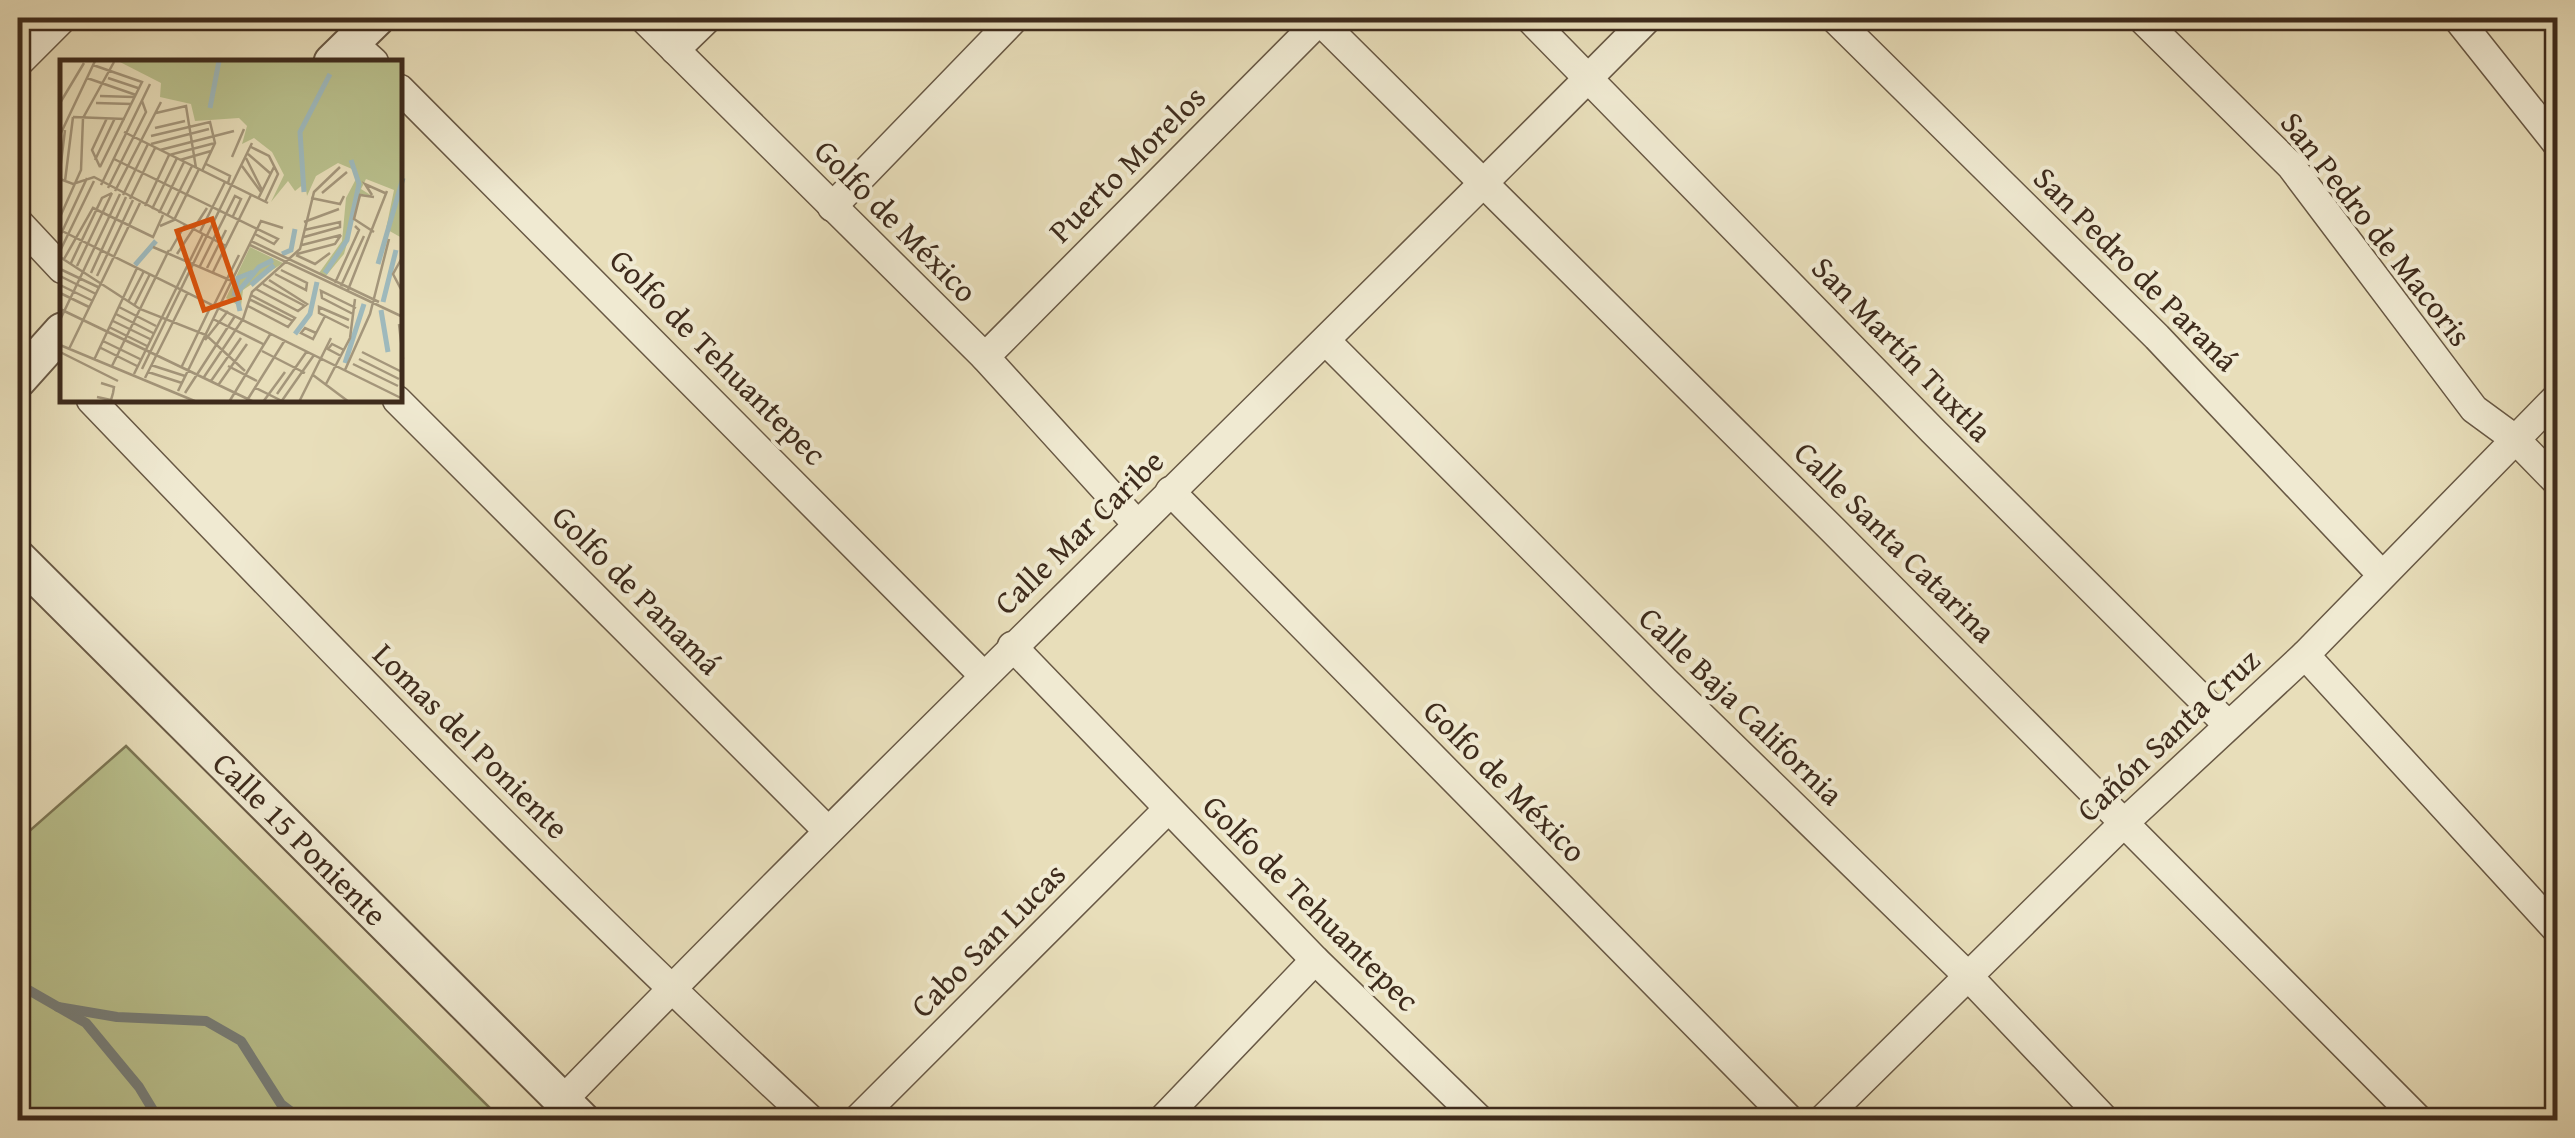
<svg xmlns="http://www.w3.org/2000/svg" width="2575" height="1138" font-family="'Gentium Book Plus',serif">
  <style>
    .green { fill: #b9c08d; stroke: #7c7654; stroke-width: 2.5 }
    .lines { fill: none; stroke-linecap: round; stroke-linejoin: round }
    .stream { stroke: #78807c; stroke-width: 10 }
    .minor-casing { stroke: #685844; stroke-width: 31 }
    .tertiary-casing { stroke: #685844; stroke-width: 39 }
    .minor { stroke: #f0ead2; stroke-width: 28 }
    .tertiary { stroke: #f0ead2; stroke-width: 35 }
    .labels { text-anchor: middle; stroke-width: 8; stroke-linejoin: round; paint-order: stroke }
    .street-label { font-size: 32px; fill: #3e2b1c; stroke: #f0ead2 }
    .inset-river { fill: none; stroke: #9eb9bc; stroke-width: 5 }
    .inset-road { fill: none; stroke: #a4967b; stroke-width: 2.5 }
    .view { fill: #d7540e; fill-opacity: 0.15; stroke: #d7540e; stroke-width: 5 }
    .inset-edge { fill: none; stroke: #3e2b1c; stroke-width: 5 }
  </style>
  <rect width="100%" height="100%" fill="#e8deba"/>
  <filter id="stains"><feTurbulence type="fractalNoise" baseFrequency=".002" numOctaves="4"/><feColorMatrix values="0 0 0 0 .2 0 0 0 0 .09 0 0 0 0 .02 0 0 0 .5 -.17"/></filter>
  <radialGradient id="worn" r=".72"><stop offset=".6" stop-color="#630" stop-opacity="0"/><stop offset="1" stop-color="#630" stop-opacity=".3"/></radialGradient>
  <path class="green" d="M126 746 502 1120H18V841Z"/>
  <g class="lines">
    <g class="stream">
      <path d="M18 989 25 988 86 1023 139 1087 159 1120"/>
      <path d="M58 1007 117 1017 206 1021 241 1041 281 1104 302 1120"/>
    </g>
    <g class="minor-casing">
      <g id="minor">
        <path d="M643 18 985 357 1136 523"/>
        <path d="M1317 18 1833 530 2419 1120"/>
        <path d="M1529 18 1933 431 2228 725"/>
        <path d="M1834 18 2157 337 2382 575"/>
        <path d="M2141 18 2291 166 2474 409 2515 439 2558 483"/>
        <path d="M2457 18 2558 145"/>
        <path d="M352 42 374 62"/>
        <path d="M675 50 708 18"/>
        <path d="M18 63 63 18"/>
        <path d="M400 89 984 676"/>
        <path d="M832 207 1015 18"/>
        <path d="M18 222 62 269"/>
        <path d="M1327 342 1665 681 1967 975 2105 1120"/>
        <path d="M985 357 1320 20"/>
        <path d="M91 400C326 645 562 890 811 1120"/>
        <path d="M397 400 827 830"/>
        <path d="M1170 491 1790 1120"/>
        <path d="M1012 646 1315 960 1480 1120"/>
        <path d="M2305 655 2558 931"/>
        <path d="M562 1101C919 734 1289 381 1648 18"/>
        <path d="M857 1120 1168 809"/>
        <path d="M1162 1120 1315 960"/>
        <path d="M1822 1120 2125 822 2305 655 2558 396"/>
      </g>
    </g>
    <g class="tertiary-casing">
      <g id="tertiary">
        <path d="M332 62 377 18"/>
        <path d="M18 380 62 331"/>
        <path d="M18 558 582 1120"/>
      </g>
    </g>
    <use href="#minor" class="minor"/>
    <use href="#tertiary" class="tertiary"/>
  </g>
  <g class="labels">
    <g class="street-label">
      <text transform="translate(1127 164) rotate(-45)" y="11">Puerto Morelos</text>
      <text transform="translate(896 221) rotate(45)" y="11">Golfo de México</text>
      <text transform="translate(2376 229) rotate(52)" y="11">San Pedro de Macoris</text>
      <text transform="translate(2136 269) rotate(45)" y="11">San Pedro de Paraná</text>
      <text transform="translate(1902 349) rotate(46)" y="11">San Martín Tuxtla</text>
      <text transform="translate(718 357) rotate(45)" y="11">Golfo de Tehuantepec</text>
      <text transform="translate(1079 532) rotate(-44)" y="11">Calle Mar Caribe</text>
      <text transform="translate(1895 542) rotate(45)" y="11">Calle Santa Catarina</text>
      <text transform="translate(637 590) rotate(45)" y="11">Golfo de Panamá</text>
      <text transform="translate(1741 706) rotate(44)" y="11">Calle Baja California</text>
      <text transform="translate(2168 735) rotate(-43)" y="11">Cañón Santa Cruz</text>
      <text transform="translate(471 741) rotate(45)" y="11">Lomas del Poniente</text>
      <text transform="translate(1505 781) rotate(45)" y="11">Golfo de México</text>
      <text transform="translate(300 839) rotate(45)" y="11">Calle 15 Poniente</text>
      <text transform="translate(1311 903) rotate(45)" y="11">Golfo de Tehuantepec</text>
      <text transform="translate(988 940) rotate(-45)" y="11">Cabo San Lucas</text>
    </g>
  </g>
  <g transform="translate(60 60)">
    <rect width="342" height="342" fill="#e8deba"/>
    <path d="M58 1H342V178L326 169 334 130 306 119 301 129 312 136 301 134 284 194 265 217 259 213 282 181 286 138 296 119 292 109 278 103 256 116 247 136 245 123 235 131 228 121 211 142 224 115 212 92 194 78 182 84 187 66 179 58 135 61 131 44 100 37 101 23ZM190 187 223 203 183 230 181 247 166 238Z" fill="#b9c08d"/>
    <path class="inset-river" d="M150 48 159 1M244 132 240 72 270 14M222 194 231 190 235 169M318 204 343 118M75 205 96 181M265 213 287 180 299 124 291 100M191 225 214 205M174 236 178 218 193 212M323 242 336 190M321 250 328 292M180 251 176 234 199 207 213 200M235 274 250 254 257 222M285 303 304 244"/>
    <path class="inset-road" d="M33 5 82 22 40 107M27 18 76 35M48 18 78 28M40 36 74 37M0 43 24 3M36 43 72 44M96 53 126 46 136 108M13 57 65 59M95 68 125 61M64 72 208 143M0 75 35 1M91 76 150 62 155 83 142 111M91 84 149 69M191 87 209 96 218 114 205 142M100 90 174 71M188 94 211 114M172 97 184 69M186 98 202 130M54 99 218 179 214 184 195 174M35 100 55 58M120 100 151 91M146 104 170 116 168 123M182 106 201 132M40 107 32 90 47 58M0 111 5 70M0 119 13 124 34 117 166 186M5 121 13 57M41 125 90 24M48 128 86 52 82 41M55 131 101 42M262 133 287 112M63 135 88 84M312 135 305 124 325 133M251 138 280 144 284 136M70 139 95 88M198 139 214 107M85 146 109 95 155 83M92 149 117 98M99 153 124 102M107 156 132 106M0 157 21 110 23 58 54 2M244 162 279 149M100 166 114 160 139 109M0 170 343 339M244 170 280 162V167L244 177M140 172 165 122M314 172 294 159 300 135 314 137M0 176 27 118M191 181 319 242M190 185 343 257M242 185 281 175M93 187 172 221M0 191 34 121M110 191 125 165M117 194 147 148M237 194 275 184 281 175M236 195 255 204 270 193M343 196 333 214 343 233M0 197 80 249 146 275 185 311M4 199 33 148 93 177 103 155M11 203 42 138 52 133M17 206 52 133M140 206 175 136 181 139 173 156M147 208 166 170M0 209 38 227M153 212 191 135M31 213 66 137M215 214 246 230 247 223 221 210M0 216 36 234M37 216 73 140M275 223 299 170 295 166M203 224 245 246M0 225 33 241M281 226 304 176M196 229 238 251 247 244 209 220M288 230 327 131M0 233 29 247M189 239 233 261M68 242 84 211M154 245 179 195M74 246 90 214M188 246 228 267 235 258 191 235M59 247 96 266M0 249 194 342M56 254 93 273M293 254 262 238 261 231 296 248M153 259 205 285M183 259 192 232 240 189 254 132 280 107M0 260 60 134M53 261 90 279M339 264 343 299M49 267 87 286M289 268 259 253V247L289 260M256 273 245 268 241 273 253 279 265 256M145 280 168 251M43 281 80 299M0 285 137 342M39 287 77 306M9 289 80 143M202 291 245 313M0 292 58 321M302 292 342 312M281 296 268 289 272 284 284 290M299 299 339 319M34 300 77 208M293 304 338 326M91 305 125 316M52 306 109 190M122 306 152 244M168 306 197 321M82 309 192 83M285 310 310 254 329 179M88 312 122 323M74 314 143 174M253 315 289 342M144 317 183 259M85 318 128 232M151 321 181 278M159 324 187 284M266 324 290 278 295 239M194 327 222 341M118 331 201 161 223 168M125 333 175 256M217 334 247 291M37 337 51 340 53 333 54 327 41 323M169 342 211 273M186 342 225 280M203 342 225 312M221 342 254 295M239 342 271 278"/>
    <path class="view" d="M152 159 179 238 144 250 117 171Z"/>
    <rect width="342" height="342" class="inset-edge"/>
  </g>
  <rect width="2575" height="1138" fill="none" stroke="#e8deba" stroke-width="60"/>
  <rect x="20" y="20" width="2535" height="1098" fill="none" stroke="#3e2b1c" stroke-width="5"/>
  <rect x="30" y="30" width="2515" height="1078" fill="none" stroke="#3e2b1c" stroke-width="2.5"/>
  <rect width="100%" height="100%" filter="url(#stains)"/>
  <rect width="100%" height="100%" fill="url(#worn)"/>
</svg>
